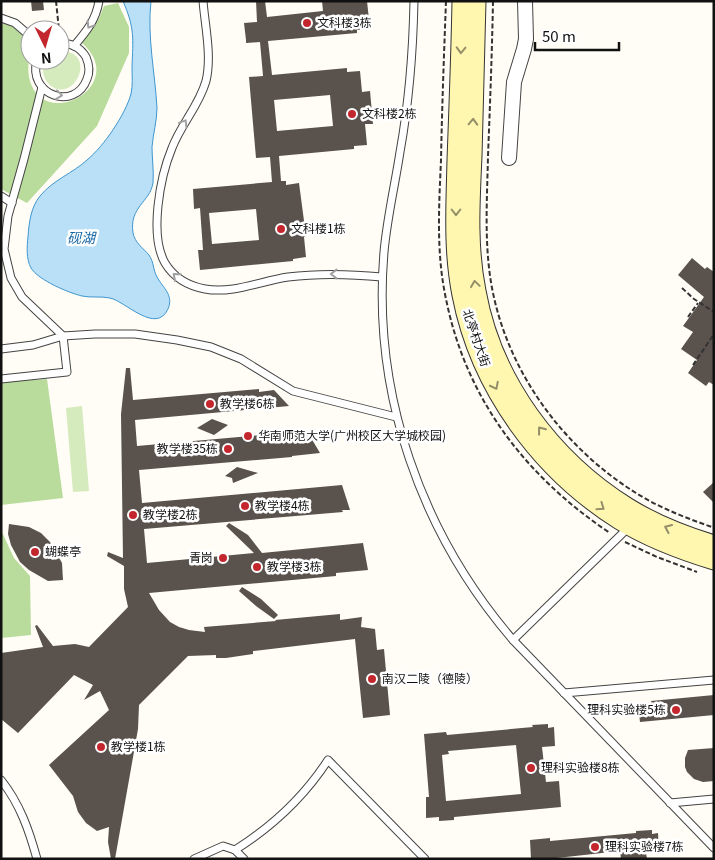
<svg xmlns="http://www.w3.org/2000/svg" width="715" height="860" font-family="Georgia,'Noto Sans SC',serif">
  <style>
    .green { fill: #d5ebbd }
    .forest { fill: #b9dc9c }
    .water { fill: #b9e0f7; stroke: #3f96cf }
    .building { fill: #5a524d; fill-rule: evenodd }
    .lines { fill: none; stroke-linecap: round; stroke-linejoin: round }
    .service-casing { stroke: #444; stroke-width: 9 }
    .minor-casing { stroke: #444; stroke-width: 16 }
    .secondary-casing { stroke: #333; stroke-width: 21 }
    .path { stroke: #333; stroke-width: 2; stroke-dasharray: 5 2.5; stroke-linecap: butt }
    .service { stroke: #fff; stroke-width: 7 }
    .minor { stroke: #fff; stroke-width: 14 }
    .secondary { stroke: #fff6b0; stroke-width: 19 }
    .oneway { stroke: #a0a0a0 }
    .oneway2 { stroke: #948f68 }
    .poi-dot { fill: #c4262e; stroke: #fff; stroke-width: 2 }
    .labels { text-anchor: middle; stroke-width: 5; stroke-linejoin: round; paint-order: stroke }
    .poi-label { font-size: 12px; fill: #111; stroke: #fff; text-anchor: start }
    .street-label { font-size: 12px; fill: #111; stroke: #fff }
    .water-label { font-size: 14px; font-style: italic; fill: #1768a6; stroke: #fff }
  </style>
  <rect width="100%" height="100%" fill="#fffdf5"/>
  <g class="green">
    <path d="M60 51C101 51 72 110 47 82 42 75 42 67 46 60H60Z"/>
    <path d="M82 406 89 491 73 492 66 408Z"/>
  </g>
  <g class="forest">
    <path d="M118 3 129 27V53L97 126 27 203 1 189V23L12 26 30 42C30 53 27 66 29 77 41 134 131 86 82 43L99 18 104 6Z"/>
    <path d="M47 379 63 498 1 505V382Z"/>
    <path d="M1 530 14 558 30 576 31 635 1 638Z"/>
  </g>
  <path class="water" d="M123 1H151C147 37 155 72 157 108 157 121 153 134 152 147 152 159 154 171 153 183 150 202 129 207 133 233 135 243 143 248 149 255 154 262 153 270 157 277 163 288 174 295 168 309 156 335 125 301 110 298 101 296 91 298 82 296 69 293 38 280 31 268 26 259 27 246 28 237 29 222 31 207 40 196 53 180 73 173 87 160 104 146 125 115 131 94 133 85 132 76 132 67 133 38 135 29 123 1Z"/>
  <g class="building">
    <path d="M31 1H43L44 10 32 11Z"/>
    <path d="M256 1H265L267 17 323 11 322 1H367L370 29 357 30V33L268 41 272 75 347 68V72L360 71 362 92 370 91 373 124H365L367 145 354 146V149L279 156 281 181H286V185L299 183 306 236 304 237 306 257 293 259V261L200 270 198 250H203L200 208 194 209 193 189 272 182 270 157 256 158 250 89 249 77 263 76 260 42 246 43V40L244 23 257 22ZM330 95 333 126 277 131 274 100ZM256 209 259 240 212 244 209 213Z"/>
    <path d="M692 258 705 269 707 267 714 272V385L709 382 706 386 688 373 697 360 681 349 693 332 683 326 704 297 678 275Z"/>
    <path d="M126 368H130L133 400 259 389V392L274 390 289 406 135 420 137 446 307 431 320 453 292 456V457L139 470 142 503 342 485 350 510H342L343 512 144 529 147 563 254 553 226 526 229 523 248 535 262 553 363 543 368 570 336 573V576L149 593 159 610 170 622 179 627 189 630 205 632 204 627 276 621 275 620 340 614V620L362 617 361 627 375 629 377 650 384 649 390 715 363 718 355 639 253 651V654L226 658H216V655L188 656 139 705 138 729 115 859H111L108 842 109 827 97 831 86 823 78 812 73 796 49 765 109 710 100 691 84 700 93 685 74 675 18 733 1 719V653L43 647 35 626 37 625 53 646 75 644 89 647 128 607 124 589V566L107 556 108 552 123 558 121 414Z"/>
    <path d="M212 419 228 425 214 435 197 428Z"/>
    <path d="M237 467 258 473 233 483 232 478 225 476Z"/>
    <path d="M714 482V503L703 492Z"/>
    <path d="M9 524 29 527 41 533 50 542 62 563 63 580 48 581 29 570 20 562 11 545 8 534Z"/>
    <path d="M242 587 261 599 278 615 274 619 256 606 239 591Z"/>
    <path d="M714 695V715L640 722 638 705 652 704 651 701Z"/>
    <path d="M548 724V728L554 727 555 746 542 747 546 782 559 781 561 807 454 817V820L439 821V817L426 818V797H429L424 734 446 732 447 735 533 727 532 725ZM516 745 521 794 446 801 442 755 449 754 448 751Z"/>
    <path d="M714 748V781L703 782 694 779 687 772 685 767V758L688 750Z"/>
    <path d="M652 830V834L658 833 659 852 646 853 647 859H621L620 851 548 859H531L530 840 550 838V841L636 833V831Z"/>
  </g>
  <g class="lines">
    <g class="service-casing">
      <g id="service">
        <path d="M203 1C205 26 212 56 206 81 199 106 181 124 172 148 160 177 149 235 165 263 174 278 189 286 205 289 233 294 261 281 288 277 319 273 351 274 382 277"/>
        <path d="M414 1C413 52 409 102 400 152 395 185 387 218 384 252 372 394 421 533 513 640L714 848"/>
        <path d="M1 18 15 23 30 36"/>
        <path d="M74 46C86 32 96 20 99 1"/>
        <path d="M37 60C27 95 75 112 87 79 90 72 89 64 86 57 80 47 71 43 60 43"/>
        <path d="M1 196 12 203"/>
        <path d="M1 349 33 345 63 336 95 334H135L177 340 211 347 241 359 293 391 396 417"/>
        <path d="M1 379 67 372 63 336 22 297 11 278 4 249 8 216 24 159 42 87"/>
        <path d="M513 640 629 527"/>
        <path d="M564 693 714 680"/>
        <path d="M1 780C20 804 29 830 37 859"/>
        <path d="M670 803 714 799"/>
        <path d="M194 859 223 846 235 850"/>
        <path d="M244 859 235 850C273 826 304 797 328 760L425 859"/>
      </g>
    </g>
    <g class="minor-casing">
      <path id="minor" d="M509 158 514 82 524 49 526 39 525 1"/>
    </g>
    <g class="secondary-casing">
      <g id="secondary">
        <path d="M462 1C461 54 459 107 457 160 456 205 453 250 462 295 480 388 541 470 620 520 649 538 681 550 714 560"/>
        <path d="M476 1C475 53 473 104 472 156 470 201 467 246 476 291 492 381 551 460 628 508 654 524 684 536 714 545"/>
      </g>
    </g>
    <g class="path">
      <path d="M56 1 59 30"/>
      <path d="M446 1C444 54 442 107 441 160 439 206 436 253 446 299 466 399 526 477 610 533"/>
      <path d="M493 1C492 53 490 105 488 156 487 201 484 245 492 288 508 373 564 448 636 493 660 508 686 518 712 527"/>
      <path d="M682 288 694 299 714 312"/>
      <path d="M688 317 698 303"/>
      <path d="M713 362 714 361"/>
      <path d="M693 365 714 334"/>
      <path d="M625 542 657 557 697 572"/>
    </g>
    <use href="#service" class="service"/>
    <use href="#minor" class="minor"/>
    <use href="#secondary" class="secondary"/>
  </g>
  <defs><path id="oneway-chevron" d="M-2-3.5L2.5 0L-2 3.5" fill="none" stroke-width="1.6" stroke-linecap="round" stroke-linejoin="round" transform="scale(1.25)"/></defs>
  <g class="oneway">
    <use href="#oneway-chevron" transform="translate(90 25) rotate(122)"/>
    <use href="#oneway-chevron" transform="translate(59 95) rotate(7)"/>
    <use href="#oneway-chevron" transform="translate(184 123) rotate(-59)"/>
    <use href="#oneway-chevron" transform="translate(334 274) rotate(180)"/>
    <use href="#oneway-chevron" transform="translate(176 276) rotate(-139)"/>
  </g>
  <g class="oneway2">
    <use href="#oneway-chevron" transform="translate(461 50) rotate(92)"/>
    <use href="#oneway-chevron" transform="translate(473 122) rotate(-88)"/>
    <use href="#oneway-chevron" transform="translate(456 212) rotate(90)"/>
    <use href="#oneway-chevron" transform="translate(475 284) rotate(-98)"/>
    <use href="#oneway-chevron" transform="translate(495 386) rotate(63)"/>
    <use href="#oneway-chevron" transform="translate(541 430) rotate(-128)"/>
    <use href="#oneway-chevron" transform="translate(601 507) rotate(35)"/>
    <use href="#oneway-chevron" transform="translate(668 528) rotate(-156)"/>
  </g>
  <g class="poi-dot">
    <circle cx="307" cy="23" r="5"/>
    <circle cx="352" cy="114" r="5"/>
    <circle cx="281" cy="229" r="5"/>
    <circle cx="210" cy="404" r="5"/>
    <circle cx="248" cy="436" r="5"/>
    <circle cx="228" cy="449" r="5"/>
    <circle cx="245" cy="506" r="5"/>
    <circle cx="133" cy="515" r="5"/>
    <circle cx="35" cy="552" r="5"/>
    <circle cx="223" cy="558" r="5"/>
    <circle cx="257" cy="567" r="5"/>
    <circle cx="372" cy="679" r="5"/>
    <circle cx="676" cy="710" r="5"/>
    <circle cx="101" cy="747" r="5"/>
    <circle cx="531" cy="768" r="5"/>
    <circle cx="595" cy="847" r="5"/>
  </g>
  <g class="labels">
    <g class="poi-label">
      <text x="317" y="27">文科楼3栋</text>
      <text x="362" y="118">文科楼2栋</text>
      <text x="291" y="233">文科楼1栋</text>
      <text x="220" y="408">教学楼6栋</text>
      <text x="258" y="440">华南师范大学(广州校区大学城校园)</text>
      <text x="218" y="453" text-anchor="end">教学楼35栋</text>
      <text x="255" y="510">教学楼4栋</text>
      <text x="143" y="519">教学楼2栋</text>
      <text x="45" y="556">蝴蝶亭</text>
      <text x="213" y="562" text-anchor="end">青岗</text>
      <text x="267" y="571">教学楼3栋</text>
      <text x="382" y="683">南汉二陵（德陵）</text>
      <text x="666" y="714" text-anchor="end">理科实验楼5栋</text>
      <text x="111" y="751">教学楼1栋</text>
      <text x="541" y="772">理科实验楼8栋</text>
      <text x="605" y="851">理科实验楼7栋</text>
    </g>
    <g class="street-label">
      <text transform="translate(476 338) rotate(71)" y="4">北亭村大街</text>
    </g>
    <g class="water-label">
      <text x="81" y="243">砚湖</text>
    </g>
  </g>
  <rect width="715" height="860" fill="none" stroke="#111111" stroke-width="5"/>
  <g transform="translate(45 45) rotate(175)"><circle r="24" fill="#ffffff" stroke="#a0a0a0"/>
  <path d="M0-4L9 19L0 12L-9 19Z" fill="#c4262e"/>
  <text y="-8" font-size="14" font-weight="bold" text-anchor="middle" fill="#111111">N</text>
  </g>
  <path d="M535 42v8h84v-8" fill="none" stroke="#111111" stroke-width="2.5"/>
  <text x="542" y="42" font-size="15" fill="#111111" stroke="#ffffff" stroke-width="4" paint-order="stroke">50 m</text>
</svg>
